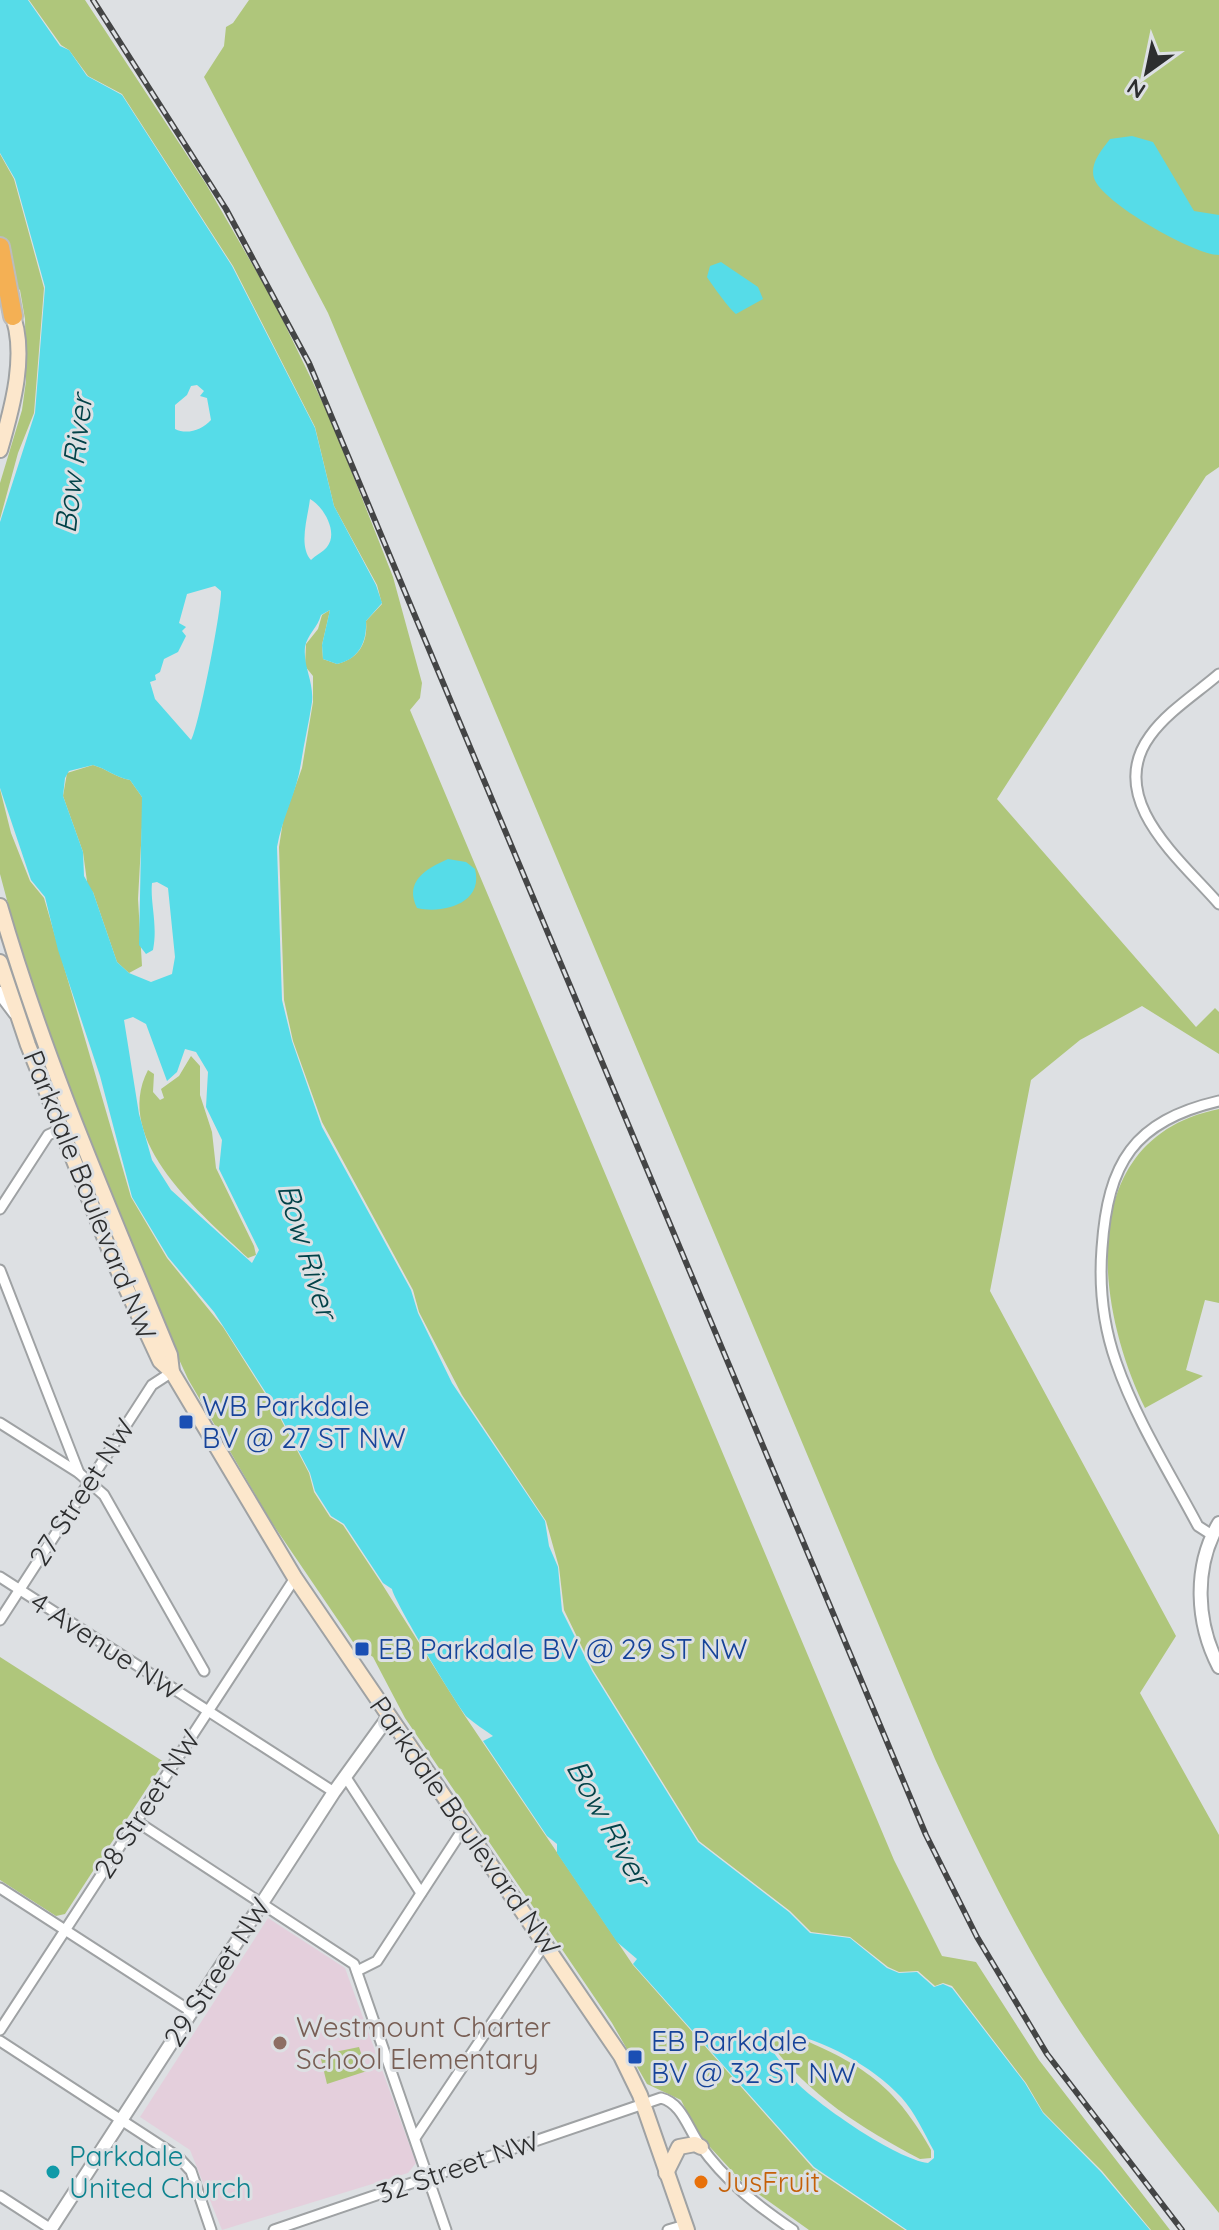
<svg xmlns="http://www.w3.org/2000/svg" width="1219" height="2230" font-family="Quicksand,sans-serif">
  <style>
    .education { fill: #e4cfdc }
    .green { fill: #afc67b }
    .water { fill: #56dce8; fill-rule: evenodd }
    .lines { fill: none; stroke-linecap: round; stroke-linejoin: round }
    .minor-casing { stroke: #9fa2a4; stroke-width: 13 }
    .tertiary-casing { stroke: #9fa2a4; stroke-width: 16 }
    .secondary-casing { stroke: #9fa2a4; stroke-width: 18 }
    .motorway-casing { stroke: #bcbcbc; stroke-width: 22 }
    .minor { stroke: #fff; stroke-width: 9 }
    .tertiary { stroke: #fff; stroke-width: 12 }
    .secondary { stroke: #fce7cc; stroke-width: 14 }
    .motorway { stroke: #f4b054; stroke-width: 18 }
    .rail-casing { stroke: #444546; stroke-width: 6 }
    .rail { stroke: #dde0e3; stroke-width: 3; stroke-dasharray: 9; stroke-linecap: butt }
    .transit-dot { fill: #1a4fb4; stroke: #dde0e3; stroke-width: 3 }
    .education-dot { fill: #8d6e63; stroke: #dde0e3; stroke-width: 3 }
    .culture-dot { fill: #0f9aa8; stroke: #dde0e3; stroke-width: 3 }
    .food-dot { fill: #e8710a; stroke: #dde0e3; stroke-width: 3 }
    .labels { text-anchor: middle; stroke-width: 6; stroke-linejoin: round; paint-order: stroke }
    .street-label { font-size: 28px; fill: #2d2e2f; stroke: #dde0e3 }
    .transit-label { font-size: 28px; fill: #164399; stroke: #dde0e3; text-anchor: start }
    .education-label { font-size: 28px; fill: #785e54; stroke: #dde0e3; text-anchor: start }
    .culture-label { font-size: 28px; fill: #0d838f; stroke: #dde0e3; text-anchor: start }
    .food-label { font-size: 28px; fill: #c56008; stroke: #dde0e3; text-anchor: start }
    .water-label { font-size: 30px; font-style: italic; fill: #024248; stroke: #dde0e3 }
  </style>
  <rect width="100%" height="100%" fill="#dde0e3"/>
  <path class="education" d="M268 1918 345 1968 416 2163 408 2173 222 2230 190 2150 140 2117Z"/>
  <g class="green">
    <path d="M29 0H85L206 184 274 302 332 422 393 577 422 683 420 698 410 710 894 1860 942 1956 976 1962 1039 2060 1170 2230H1151L1102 2171 1043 2112 1026 2083 952 1986 943 1983 935 1986 918 1971 899 1972 888 1967 850 1937 811 1932 790 1911 699 1841 593 1670 564 1610 559 1567 546 1521 462 1395 419 1312 413 1290 322 1122 293 1041 284 1000 279 847 283 821 302 768 313 702V676L305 666 306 644 318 629 322 615 330 610 322 645 323 659 337 664C359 659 368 642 366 621L382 604 377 585 334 506 315 427 233 266 122 94 88 76 69 50 61 45Z"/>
    <path d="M249 0H1219V467L1206 476 997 799 1196 1027 1215 1008 1219 1012V1054L1142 1006 1080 1040 1031 1080 990 1291 1176 1636 1140 1693 1219 1835V2213C1169 2151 1118 2090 1075 2024 1020 1940 977 1850 935 1759L328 313 204 77 224 46 226 27 233 23Z"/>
    <path d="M0 154 14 179 44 288 34 413 18 453 0 519V483L22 410 26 381 25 319 20 290 14 286 0 236Z"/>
    <path d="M93 765C107 769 115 777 130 780L142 797 143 809 138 899 142 966 129 973 117 962 93 892 88 889 83 852 63 796 67 773Z"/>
    <path d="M0 789 11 833 30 881 44 898 131 1197 167 1258 223 1327 278 1414 309 1473 314 1492 330 1517 343 1525 382 1584 465 1716 633 1965 813 2168 905 2230H809L743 2183 698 2134 681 2100 647 2084 612 2023 405 1718 373 1657 353 1642 270 1520 188 1379 165 1329 31 990 0 874Z"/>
    <path d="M191 1056 200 1066V1095L212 1132 216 1168 254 1246 256 1255 248 1258C203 1215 111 1141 148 1070L154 1074 153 1092 160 1100 164 1098 161 1089 179 1076Z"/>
    <path d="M1219 1109V1303L1205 1300 1186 1370 1203 1376 1145 1408C1095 1306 1074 1138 1219 1109Z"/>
    <path d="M0 1657 164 1762 65 1914 56 1916 0 1880Z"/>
    <path d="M802 2039C867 2067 896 2088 931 2150V2158L920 2159C861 2128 810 2096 769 2042Z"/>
    <path d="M359 2047 367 2071 327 2084 320 2055Z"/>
  </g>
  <g class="water">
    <path d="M0 0H28L60 46 69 50 87 76 122 95 232 266 315 428 334 506 376 585 382 603 366 621C367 642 359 659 337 664L323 659 322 645 330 610 321 615C318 627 307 635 305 647 303 667 314 681 312 702 309 722 304 743 301 763 297 792 282 818 277 847L282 1000 292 1041 322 1127 411 1290 418 1313 452 1383 545 1521 549 1546 558 1567 562 1611 592 1671 698 1842 789 1912 810 1933 850 1938 887 1968 899 1973 917 1972 934 1987 943 1984 952 1988 1025 2083 1043 2113 1101 2172 1150 2230H907L814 2167 633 1964 637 1959 617 1942 557 1853V1844L547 1836 483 1741 493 1736C485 1730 475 1724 467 1717 457 1706 393 1599 392 1589L383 1583 344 1524 331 1516 315 1491 310 1473 277 1410 214 1312 168 1257 132 1197 100 1076 58 950 45 897 31 880 0 788V522L35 413 45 287 15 179 0 153ZM197 385 204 391 200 396 207 398 211 420C202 430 187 435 175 429V405L187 395 191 386ZM310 499C323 506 339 532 327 547 323 552 316 555 311 560 298 546 308 517 310 499ZM215 586 221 591C222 608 198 731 191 740L155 699 150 682 156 680 155 675 160 672 164 659 178 652 186 636 182 631 186 627 179 623 187 594ZM93 765C107 769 115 777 130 780L142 797 139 945 146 954 153 950C158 925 150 903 152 883L157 882 168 888 175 957 172 974 151 982 129 973 117 962 93 892 84 876 83 852 63 796 65 778 69 771ZM133 1017 146 1024 167 1081 177 1072 185 1049 196 1052 208 1072 206 1107 222 1140 219 1169 259 1250 252 1263 171 1190 152 1160 139 1114 124 1020ZM782 2032C823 2039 872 2066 901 2097 915 2112 924 2133 934 2151V2158L928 2163C896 2159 820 2106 797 2083 786 2071 777 2056 767 2044L769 2037Z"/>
    <path d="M1132 136 1153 142 1194 211 1219 215V255C1194 255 1101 202 1094 178 1090 163 1101 151 1110 139Z"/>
    <path d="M721 262 758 287 763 299 736 314C730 310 712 285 707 277L710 266Z"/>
    <path d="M448 859 466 862 475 869C484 904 442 914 417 908 404 882 425 869 448 859Z"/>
  </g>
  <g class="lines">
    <g class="minor-casing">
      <g id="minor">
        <path d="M1219 674C1197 693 1167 712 1150 736 1104 799 1181 860 1219 904"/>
        <path d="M0 1209 48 1135 62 1129"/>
        <path d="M0 1270 79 1473"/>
        <path d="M0 1423 79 1473 104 1495 204 1671"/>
        <path d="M1212 1535 1198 1526C1170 1473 1136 1420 1116 1362 1103 1325 1099 1287 1102 1248 1108 1163 1133 1121 1219 1101"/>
        <path d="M0 1577 334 1792"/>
        <path d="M0 1620 152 1385 172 1372"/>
        <path d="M345 1776 421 1893"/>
        <path d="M136 1821 354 1964 446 2230"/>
        <path d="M0 1888 192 2012"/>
        <path d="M357 1971 377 1961 465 1826"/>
        <path d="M0 2030 295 1578"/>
        <path d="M0 2041 178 2157 191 2171 211 2230"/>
        <path d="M415 2138 546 1942"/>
        <path d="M0 2196 51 2229"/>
        <path d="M274 2230 661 2098C682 2103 688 2129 700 2145 725 2181 758 2206 793 2230"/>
        <path d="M668 2230 685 2225"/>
      </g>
    </g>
    <g class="tertiary-casing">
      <g id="tertiary">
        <path d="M0 993 15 1013"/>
        <path d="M1219 1523C1193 1567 1196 1623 1219 1667"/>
        <path d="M50 2230 334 1792 389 1716"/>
      </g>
    </g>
    <g class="secondary-casing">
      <g id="secondary">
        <path d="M0 450C12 409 29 350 10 309"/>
        <path d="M0 906C45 1061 109 1207 170 1355L172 1372"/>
        <path d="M0 962 28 1045 115 1264 160 1361 172 1372 295 1578 621 2056 640 2095 687 2230"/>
        <path d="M666 2173 679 2147 695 2144 701 2147"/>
      </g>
    </g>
    <g class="motorway-casing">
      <path id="motorway" d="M0 247 13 316"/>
    </g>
    <use href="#minor" class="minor"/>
    <use href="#tertiary" class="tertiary"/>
    <use href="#secondary" class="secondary"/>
    <use href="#motorway" class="motorway"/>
    <g class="rail-casing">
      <path id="rail" d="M93 0 226 209 309 363 926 1835 977 1937 1047 2054 1182 2230"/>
    </g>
    <use href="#rail" class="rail"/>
  </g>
  <g class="transit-dot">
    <rect x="178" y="1414" width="16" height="16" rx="4"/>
    <rect x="354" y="1641" width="16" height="16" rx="4"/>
    <rect x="627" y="2049" width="16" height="16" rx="4"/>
  </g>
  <circle class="education-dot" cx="280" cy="2043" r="8"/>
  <circle class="culture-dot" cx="53" cy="2172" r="8"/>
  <circle class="food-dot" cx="701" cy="2182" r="8"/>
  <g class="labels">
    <g class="street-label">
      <text transform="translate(90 1195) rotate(68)" y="10">Parkdale Boulevard NW</text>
      <text transform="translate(82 1492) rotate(-57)" y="10">27 Street NW</text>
      <text transform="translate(106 1646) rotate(33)" y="10">4 Avenue NW</text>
      <text transform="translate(147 1804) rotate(-57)" y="10">28 Street NW</text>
      <text transform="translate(465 1826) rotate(55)" y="10">Parkdale Boulevard NW</text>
      <text transform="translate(217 1972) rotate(-57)" y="10">29 Street NW</text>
      <text transform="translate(458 2167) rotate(-19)" y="10">32 Street NW</text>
    </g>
    <g class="transit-label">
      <text x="202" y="1416">WB Parkdale<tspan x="202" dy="32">BV @ 27 ST NW</tspan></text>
      <text x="378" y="1659">EB Parkdale BV @ 29 ST NW</text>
      <text x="651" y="2051">EB Parkdale<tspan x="651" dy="32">BV @ 32 ST NW</tspan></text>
    </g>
    <g class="education-label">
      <text x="296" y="2037">Westmount Charter<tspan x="296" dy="32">School Elementary</tspan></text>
    </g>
    <g class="culture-label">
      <text x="69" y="2166">Parkdale<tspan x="69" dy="32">United Church</tspan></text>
    </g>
    <g class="food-label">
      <text x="717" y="2192">JusFruit</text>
    </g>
    <g class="water-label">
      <text transform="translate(74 464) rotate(-83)" y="10">Bow River</text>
      <text transform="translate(307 1251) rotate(73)" y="10">Bow River</text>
      <text transform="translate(608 1823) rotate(61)" y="10">Bow River</text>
    </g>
  </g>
  <g transform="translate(1147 72) rotate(213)" stroke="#dde0e3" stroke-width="6" paint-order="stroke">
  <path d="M0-6L14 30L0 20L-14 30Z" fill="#2d2e2f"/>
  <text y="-12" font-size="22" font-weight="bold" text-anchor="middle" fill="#2d2e2f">N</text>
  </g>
</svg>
